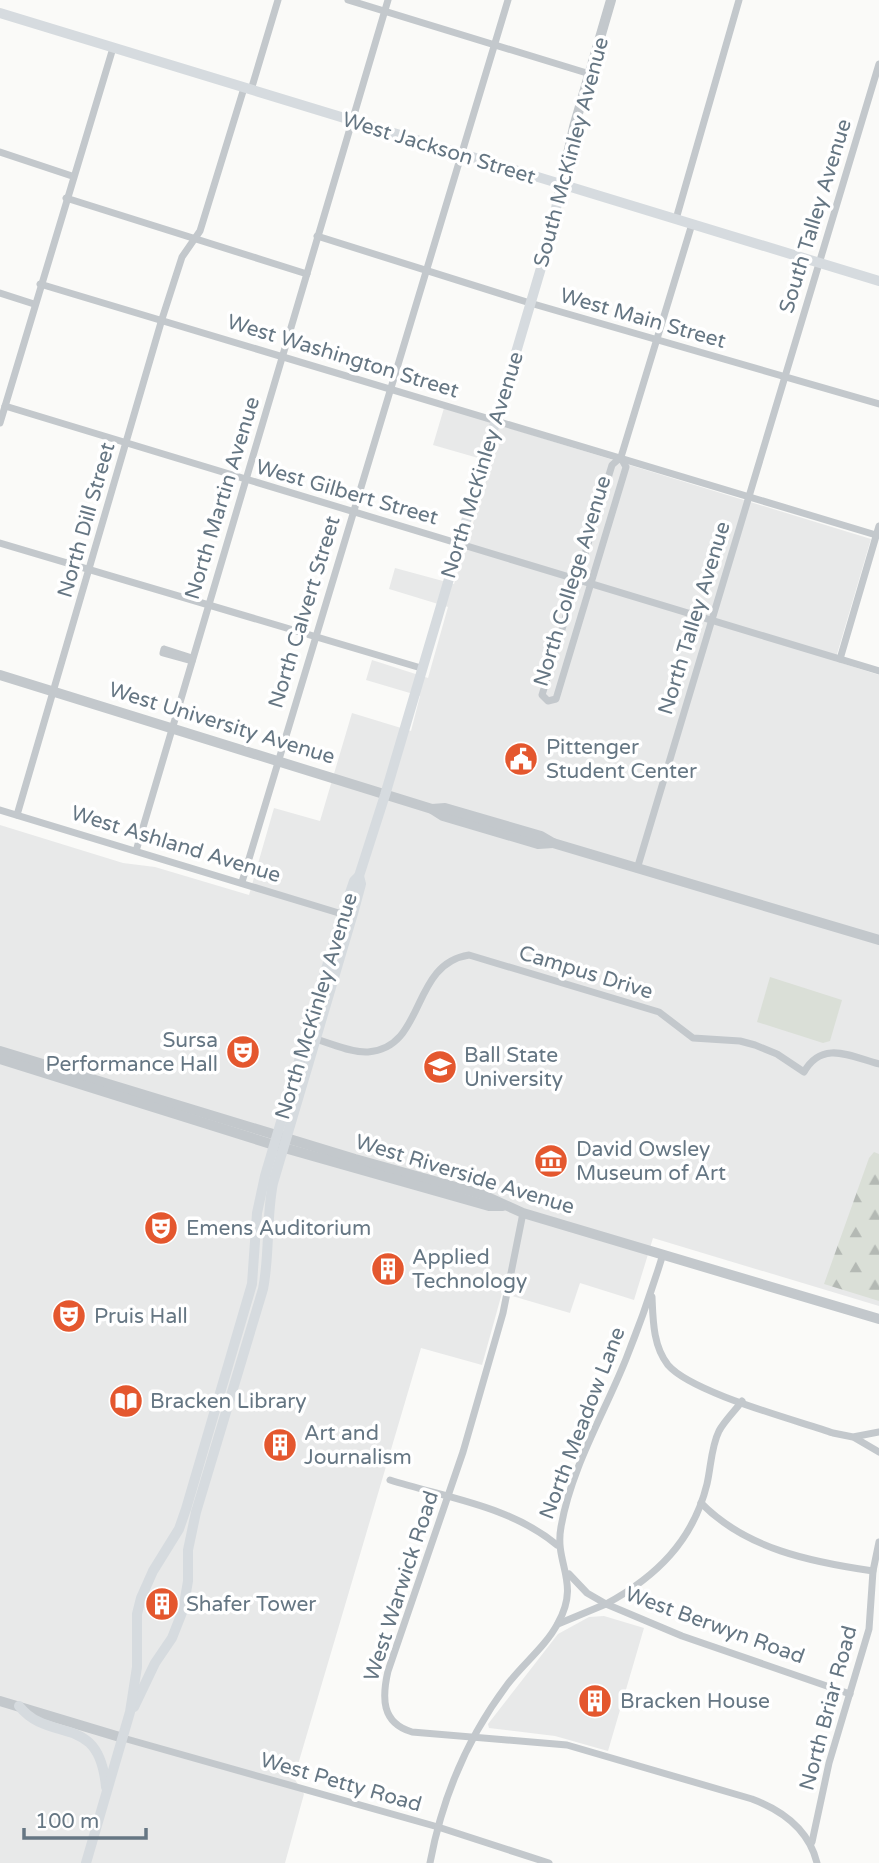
<svg xmlns="http://www.w3.org/2000/svg" width="879" height="1863" font-family="'Varela Round',sans-serif">
  <style>
    .built { fill: #e8e9e9 }
    .forest { fill: url(#forest-firs) }
    .green { fill: #dadfd7 }
    .lines { fill: none; stroke-linecap: round; stroke-linejoin: round }
    .minor { stroke: #c3c8cc; stroke-width: 7 }
    .tertiary { stroke: #c3c8cc; stroke-width: 10 }
    .secondary { stroke: #d6dbdf; stroke-width: 10 }
    .labels { text-anchor: middle; stroke-width: 7; stroke-linejoin: round; paint-order: stroke }
    .street-label { font-size: 21px; fill: #657683; stroke: #fff }
    .poi-label { font-size: 21px; fill: #657683; stroke: #fff; text-anchor: start }
  </style>
  <defs>
    <pattern id="forest-firs" width="22" height="20" patternUnits="userSpaceOnUse" patternTransform="scale(1.75)"><rect width="22" height="20" fill="#dadfd7"/><path d="M5 1l3.5 6h-7zM16 11l3.5 6h-7z" fill="#b4b9b4"/></pattern>
  </defs>
  <rect width="100%" height="100%" fill="#fafaf8"/>
  <g class="built">
    <path d="M444 408 871 539 835 661 879 675V1306L653 1238 634 1300 580 1283 570 1313 502 1293 482 1365 421 1348 294 1778 304 1794 285 1863H0V825L123 863 155 867 249 895 274 808 320 821 352 713 411 731 420 696 366 680 372 660 428 678 448 607 389 589 395 568 454 584 492 462 433 445Z"/>
    <path d="M604 1616 644 1628 608 1751 555 1736 489 1728 488 1724 558 1634 589 1617Z"/>
  </g>
  <path class="forest" d="M874 1152 879 1154V1301L824 1284 869 1158Z"/>
  <path class="green" d="M770 977 842 1000 830 1041 823 1043 757 1022Z"/>
  <g class="lines">
    <g class="minor">
      <path d="M348 0 590 74"/>
      <path d="M251 90 278 0"/>
      <path d="M0 152 72 176"/>
      <path d="M66 198 307 274"/>
      <path d="M676 219 739 0"/>
      <path d="M317 236 530 303 879 404"/>
      <path d="M40 284 876 535"/>
      <path d="M0 293 34 304"/>
      <path d="M5 406 879 671"/>
      <path d="M0 423 113 48"/>
      <path d="M621 458 626 467 556 699 548 701 542 695 612 465 621 457 692 224"/>
      <path d="M0 543 421 668"/>
      <path d="M840 659 879 526"/>
      <path d="M192 661 163 653 164 649 192 658"/>
      <path d="M0 810 342 914"/>
      <path d="M17 815 162 319 182 257 200 231 244 88"/>
      <path d="M136 851 388 0"/>
      <path d="M637 869 879 64"/>
      <path d="M242 882 508 0"/>
      <path d="M315 1039C331 1043 351 1053 368 1052 426 1048 410 964 469 955L659 1012 693 1038 740 1041 755 1045 777 1054 804 1072C822 1040 850 1056 879 1064"/>
      <path d="M523 1213 503 1313 463 1452 388 1671C382 1697 381 1723 412 1732L567 1745 752 1799C784 1811 809 1830 817 1863"/>
      <path d="M652 1297C653 1320 653 1346 668 1365 692 1393 796 1420 833 1433L853 1437 879 1432"/>
      <path d="M855 1438 879 1452"/>
      <path d="M390 1480C447 1498 510 1506 557 1545"/>
      <path d="M701 1503C746 1549 811 1562 873 1571"/>
      <path d="M569 1574 587 1593 606 1604C656 1577 693 1541 707 1484 711 1467 711 1447 719 1431 725 1420 735 1411 742 1401"/>
      <path d="M558 1624 606 1604 682 1636 850 1694"/>
      <path d="M123 1738 438 1827 549 1863"/>
      <path d="M812 1842 829 1763 869 1629 873 1571 879 1542"/>
      <path d="M430 1863C442 1798 468 1737 507 1685 523 1664 546 1646 558 1623 581 1582 554 1564 561 1527 571 1468 604 1414 626 1359 640 1324 652 1290 663 1254"/>
    </g>
    <g class="tertiary">
      <path d="M561 185 574 127 611 0"/>
      <path d="M0 675 432 809 443 816 538 844 553 843"/>
      <path d="M432 809 445 808 541 836 553 843 879 940"/>
      <path d="M0 1051 355 1159 481 1194 523 1213 879 1319"/>
      <path d="M0 1059 274 1145 489 1206H503"/>
      <path d="M0 1701 123 1738"/>
    </g>
    <g class="secondary">
      <path d="M0 13 879 281"/>
      <path d="M19 1706C50 1745 99 1711 106 1787"/>
      <path d="M134 1707 155 1663 172 1638 183 1610 188 1581V1550L196 1512 263 1289C270 1254 266 1218 273 1183L354 910 361 884 359 876"/>
      <path d="M86 1863 130 1712 137 1667V1614L141 1598 153 1571 179 1529 186 1509 252 1284 257 1213 265 1176 340 922 354 881 359 876 385 795 549 241 561 185"/>
    </g>
  </g>
  <defs>
    <g id="civic-disc" transform="scale(1.75)"><circle r="9.5" fill="#e4572e" stroke="#fff"/><path d="M-.6-6.5H3V-4.5H.6V-3L4-1V1h2V6H-6V1h2V-1L-.6-3ZM-1.2 2.5V6h2.4V2.5Z" fill="#fff"/></g>
    <g id="theatre-disc" transform="scale(1.75)"><circle r="9.5" fill="#e4572e" stroke="#fff"/><path d="M-5-5.5Q0-4 5-5.5V0Q5 5 0 6Q-5 5-5 0ZM-3.3-2.5H-1v1.5H-3.3ZM1-2.5H3.3v1.5H1ZM-2.8 1Q0 5.5 2.8 1Z" fill="#fff"/></g>
    <g id="university-disc" transform="scale(1.75)"><circle r="9.5" fill="#e4572e" stroke="#fff"/><path d="M0-5L7-2L0 1L-7-2ZM-4 1L0 2.5L4 1V4Q0 6-4 4Z" fill="#fff"/></g>
    <g id="museum-disc" transform="scale(1.75)"><circle r="9.5" fill="#e4572e" stroke="#fff"/><path d="M0-6L6-3V-2H-6V-3ZM-5-1h2V3h-2ZM-1-1h2V3h-2ZM3-1h2V3H3ZM-6 4H6V6H-6Z" fill="#fff"/></g>
    <g id="building-disc" transform="scale(1.75)"><circle r="9.5" fill="#e4572e" stroke="#fff"/><path d="M-4-6H4V6H1V3H-1V6H-4ZM-2.5-4.3h1.7v1.8h-1.7ZM.8-4.3h1.7v1.8H.8ZM-2.5-1h1.7V.8h-1.7ZM.8-1h1.7V.8H.8Z" fill="#fff"/></g>
    <g id="library-disc" transform="scale(1.75)"><circle r="9.5" fill="#e4572e" stroke="#fff"/><path d="M-6-4Q-3-5.5-.7-3.5V5Q-3 3-6 4ZM6-4Q3-5.5 .7-3.5V5Q3 3 6 4Z" fill="#fff"/></g>
  </defs>
  <g fill-rule="evenodd">
    <use href="#civic-disc" x="521" y="759"/>
    <use href="#theatre-disc" x="243" y="1052"/>
    <use href="#university-disc" x="440" y="1067"/>
    <use href="#museum-disc" x="551" y="1161"/>
    <use href="#theatre-disc" x="161" y="1228"/>
    <use href="#building-disc" x="388" y="1269"/>
    <use href="#theatre-disc" x="69" y="1316"/>
    <use href="#library-disc" x="126" y="1401"/>
    <use href="#building-disc" x="280" y="1445"/>
    <use href="#building-disc" x="162" y="1604"/>
    <use href="#building-disc" x="595" y="1701"/>
  </g>
  <g class="labels">
    <g class="street-label">
      <text transform="translate(439 148) rotate(17)" y="7">West Jackson Street</text>
      <text transform="translate(571 152) rotate(-75)" y="7">South McKinley Avenue</text>
      <text transform="translate(815 216) rotate(-73)" y="7">South Talley Avenue</text>
      <text transform="translate(643 318) rotate(16)" y="7">West Main Street</text>
      <text transform="translate(343 356) rotate(17)" y="7">West Washington Street</text>
      <text transform="translate(482 465) rotate(-73)" y="7">North McKinley Avenue</text>
      <text transform="translate(347 492) rotate(16)" y="7">West Gilbert Street</text>
      <text transform="translate(222 498) rotate(-73)" y="7">North Martin Avenue</text>
      <text transform="translate(86 520) rotate(-74)" y="7">North Dill Street</text>
      <text transform="translate(572 581) rotate(-73)" y="7">North College Avenue</text>
      <text transform="translate(304 612) rotate(-73)" y="7">North Calvert Street</text>
      <text transform="translate(694 618) rotate(-73)" y="7">North Talley Avenue</text>
      <text transform="translate(222 723) rotate(17)" y="7">West University Avenue</text>
      <text transform="translate(176 844) rotate(17)" y="7">West Ashland Avenue</text>
      <text transform="translate(586 972) rotate(17)" y="7">Campus Drive</text>
      <text transform="translate(316 1006) rotate(-73)" y="7">North McKinley Avenue</text>
      <text transform="translate(465 1174) rotate(17)" y="7">West Riverside Avenue</text>
      <text transform="translate(582 1423) rotate(-69)" y="7">North Meadow Lane</text>
      <text transform="translate(401 1586) rotate(-72)" y="7">West Warwick Road</text>
      <text transform="translate(715 1625) rotate(20)" y="7">West Berwyn Road</text>
      <text transform="translate(828 1708) rotate(-75)" y="7">North Briar Road</text>
      <text transform="translate(341 1782) rotate(16)" y="7">West Petty Road</text>
    </g>
    <g class="poi-label">
      <text x="546" y="754">Pittenger<tspan x="546" dy="24">Student Center</tspan></text>
      <text x="218" y="1047" text-anchor="end">Sursa<tspan x="218" dy="24">Performance Hall</tspan></text>
      <text x="464" y="1062">Ball State<tspan x="464" dy="24">University</tspan></text>
      <text x="576" y="1156">David Owsley<tspan x="576" dy="24">Museum of Art</tspan></text>
      <text x="186" y="1235">Emens Auditorium</text>
      <text x="412" y="1264">Applied<tspan x="412" dy="24">Technology</tspan></text>
      <text x="94" y="1323">Pruis Hall</text>
      <text x="150" y="1408">Bracken Library</text>
      <text x="304" y="1440">Art and<tspan x="304" dy="24">Journalism</tspan></text>
      <text x="186" y="1611">Shafer Tower</text>
      <text x="620" y="1708">Bracken House</text>
    </g>
  </g>
  <path d="M24 1828v10h122v-10" fill="none" stroke="#657683" stroke-width="3.5"/>
  <text x="35" y="1828" font-size="21" fill="#657683" stroke="#ffffff" stroke-width="5" paint-order="stroke">100 m</text>
</svg>
